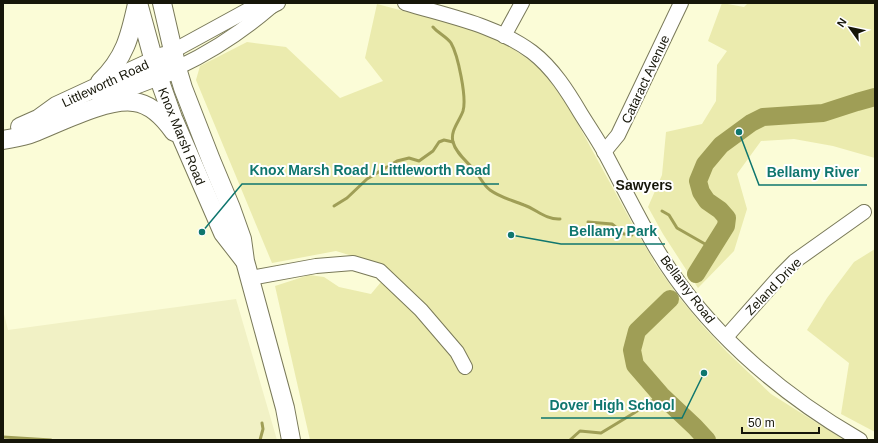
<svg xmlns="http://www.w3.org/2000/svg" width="878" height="443" font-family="Helvetica,sans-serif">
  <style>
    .built { fill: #f1f1c5 }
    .green { fill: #ebebae }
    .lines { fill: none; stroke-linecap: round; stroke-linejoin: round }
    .stream { stroke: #9f9e56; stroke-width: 3 }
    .river { stroke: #9f9e56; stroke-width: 18 }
    .minor-casing { stroke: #797959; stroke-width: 16 }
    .major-casing { stroke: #797959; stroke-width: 20 }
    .minor { stroke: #fff; stroke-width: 14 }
    .major { stroke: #fff; stroke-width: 18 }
    .labels { text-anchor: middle; stroke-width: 4; stroke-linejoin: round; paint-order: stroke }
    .street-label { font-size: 13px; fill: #161609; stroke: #fff }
    .neighbourhood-label { font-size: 14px; font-weight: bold; fill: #161609; stroke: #fff }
    .leader { fill: none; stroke: #0f766e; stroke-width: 1.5 }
    .callout-dot { fill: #0f766e; stroke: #fff; stroke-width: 1.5 }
    .callout-label { font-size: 14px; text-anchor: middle; font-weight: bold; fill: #0f766e; stroke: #fff; stroke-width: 4; stroke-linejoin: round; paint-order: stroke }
  </style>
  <rect width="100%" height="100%" fill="#fbfcd7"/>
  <path class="built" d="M236 299 277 440H42L3 437V310L8 330Z"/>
  <g class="green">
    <path d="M722 3 744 7 748 3H875V158L833 146 794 139 761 141 737 174 747 209 734 251 698 288 663 234 648 207 662 175 666 132 702 124 716 101 717 65 727 51 708 41Z"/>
    <path d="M377 4 465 27 505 43 540 68 567 104 638 234 654 261V262L678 296 702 325 727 352 771 394 844 440H310L275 286 309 275 324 277 339 287 371 294 381 282 385 286V266L336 251 272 263 196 80 200 66 247 42 286 47 340 98 383 81 365 58Z"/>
    <path d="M875 249V432L841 414 849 363 807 330 827 298 854 262Z"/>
  </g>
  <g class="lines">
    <g class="stream">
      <path d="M433 27C438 33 447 37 451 43 458 55 467 98 463 111 459 122 450 131 453 142 456 154 468 162 475 171 480 177 484 186 490 190 501 198 512 200 524 205 536 209 546 220 560 219"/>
      <path d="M334 206 347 198 367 179 397 161 409 158 419 161 433 151 439 142 444 140 453 142"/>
      <path d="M662 211 669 215 677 228 712 248"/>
      <path d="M588 222 612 224 624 234 632 235"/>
      <path d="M3 437 51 440"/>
      <path d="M260 440 263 429 262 423"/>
      <path d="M570 440 580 431 601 433 634 413 661 395"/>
    </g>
    <g class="river">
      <path d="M696 274 726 226 727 218 720 210 707 201 701 192 698 181 705 164 721 145 751 123 763 117 823 113 857 102 875 97"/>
      <path d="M670 299 637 331 632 350 635 365 661 395 695 427 707 440"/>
    </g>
    <g class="minor-casing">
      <g id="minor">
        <path d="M405 3C447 16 496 25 532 52 553 68 568 92 581 114 589 127 598 140 605 153 621 183 636 213 653 243 701 326 777 392 860 440"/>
        <path d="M504 36 522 3"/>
        <path d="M173 51 248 10 272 6 278 3"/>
        <path d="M177 68C211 52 243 31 272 6"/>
        <path d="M604 152 618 135 681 3"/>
        <path d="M250 278 316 266 353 263 380 271 421 310 457 352 465 367"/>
        <path d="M726 337 781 275 795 261 864 212"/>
      </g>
    </g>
    <g class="major-casing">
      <g id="major">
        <path d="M138 3 158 76 173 118 223 233 244 260"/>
        <path d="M162 3 177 68 183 88 211 160 231 208 242 239 245 261 285 408 291 440"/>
        <path d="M100 82C125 58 130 36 137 4"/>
        <path d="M101 98 169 72"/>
        <path d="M20 127 38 119 56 106 164 56"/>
        <path d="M3 140C13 138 23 137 33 133 59 123 107 98 134 102 151 104 165 119 174 132"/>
      </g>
    </g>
    <use href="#minor" class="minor"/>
    <use href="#major" class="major"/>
  </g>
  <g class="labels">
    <g class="street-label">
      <text transform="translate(645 79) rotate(-65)" y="5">Cataract Avenue</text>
      <text transform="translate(105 83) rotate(-25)" y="5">Littleworth Road</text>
      <text transform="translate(182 136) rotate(68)" y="5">Knox Marsh Road</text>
      <text transform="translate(773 286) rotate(-46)" y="5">Zeland Drive</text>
      <text transform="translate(688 289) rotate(53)" y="5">Bellamy Road</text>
    </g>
    <g class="neighbourhood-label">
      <text x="644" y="190">Sawyers</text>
    </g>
  </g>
  <path class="leader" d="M202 232L242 184H499M739 132L759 185H867M511 235L561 244H665M704 373L682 418H541"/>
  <g class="callout-dot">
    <circle cx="202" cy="232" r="4"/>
    <circle cx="739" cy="132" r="4"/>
    <circle cx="511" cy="235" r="4"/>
    <circle cx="704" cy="373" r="4"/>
  </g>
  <g class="callout-label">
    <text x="370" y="175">Knox Marsh Road / Littleworth Road</text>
    <text x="813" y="177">Bellamy River</text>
    <text x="613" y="236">Bellamy Park</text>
    <text x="612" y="410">Dover High School</text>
  </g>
  <rect width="878" height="443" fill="none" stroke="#161609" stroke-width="8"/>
  <g transform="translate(850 28) rotate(303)" stroke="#ffffff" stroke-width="3" paint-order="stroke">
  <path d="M0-3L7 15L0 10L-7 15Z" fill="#161609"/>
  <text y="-6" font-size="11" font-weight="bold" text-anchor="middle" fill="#161609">N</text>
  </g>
  <path d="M742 427v6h77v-6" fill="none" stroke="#161609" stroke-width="2"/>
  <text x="748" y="427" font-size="12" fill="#161609" stroke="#ffffff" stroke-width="3" paint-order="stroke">50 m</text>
</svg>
